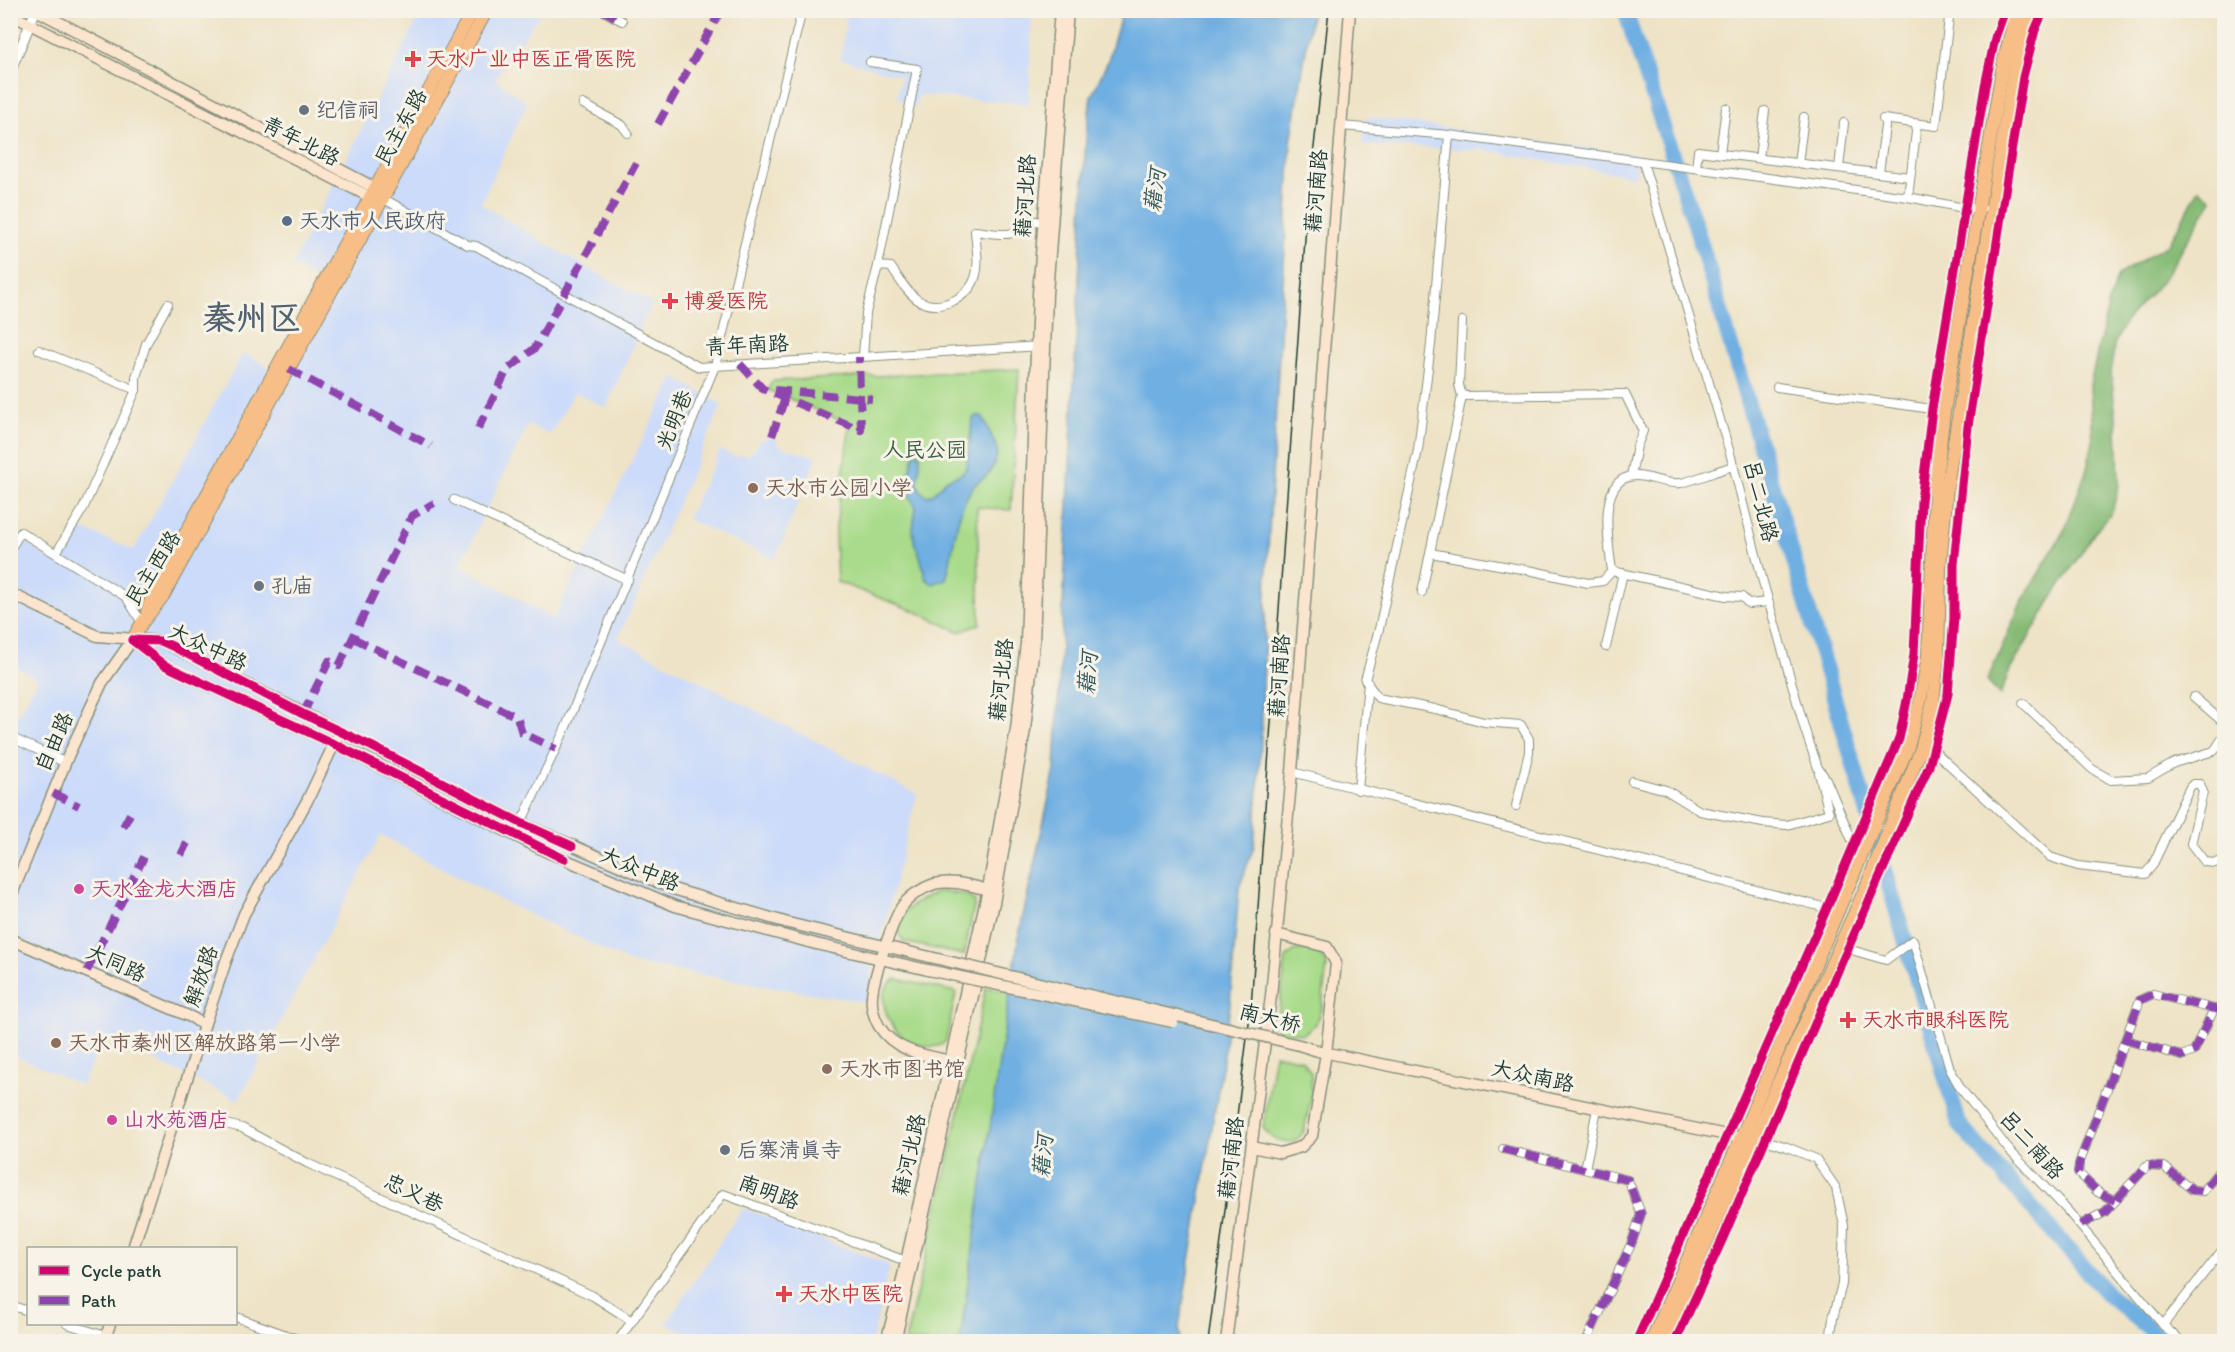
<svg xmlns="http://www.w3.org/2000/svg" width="2235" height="1352" font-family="Itim,'LXGW WenKai TC',sans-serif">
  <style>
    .built { fill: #ccdbfa }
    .green { fill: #a9db8a; stroke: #648c5f; stroke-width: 1.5 }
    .forest { fill: #86bb76; stroke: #527c55; stroke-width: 1.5 }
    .water { fill: #6fafe2; stroke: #47768b; stroke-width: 1.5 }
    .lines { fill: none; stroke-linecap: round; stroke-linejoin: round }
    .river { stroke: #6fafe2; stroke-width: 16 }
    .minor-casing { stroke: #86907d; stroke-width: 10 }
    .tertiary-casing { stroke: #86907d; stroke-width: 11 }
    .secondary-casing { stroke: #86907d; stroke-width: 13 }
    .primary-casing { stroke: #86907d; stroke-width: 14 }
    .minor { stroke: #fff; stroke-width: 8 }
    .tertiary { stroke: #fff; stroke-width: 9 }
    .secondary { stroke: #fce5cf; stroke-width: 10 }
    .primary { stroke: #f7be88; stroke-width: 12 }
    .tram { stroke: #1f3d34; stroke-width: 1.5 }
    .secondary-bridge-casing { stroke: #86907d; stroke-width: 13; stroke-linecap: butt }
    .secondary-bridge { stroke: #fce5cf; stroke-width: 10 }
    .quiet { stroke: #8e44ad; stroke-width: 8; stroke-dasharray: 15 8; stroke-linecap: butt }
    .cycleway-casing { stroke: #f7f3e8; stroke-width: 13 }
    .cycleway { stroke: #d6006c; stroke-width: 9 }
    .health-dot { fill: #e0444e; stroke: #f7f3e8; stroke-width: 2 }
    .worship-dot { fill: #6b7280; stroke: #f7f3e8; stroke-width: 2 }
    .service-dot { fill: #5c6f8a; stroke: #f7f3e8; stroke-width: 2 }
    .education-dot { fill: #8d6e63; stroke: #f7f3e8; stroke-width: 2 }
    .hotel-dot { fill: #d1479c; stroke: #f7f3e8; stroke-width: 2 }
    .labels { text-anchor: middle; stroke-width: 6; stroke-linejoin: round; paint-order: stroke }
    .health-label { font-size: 21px; fill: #be3a42; stroke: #f7f3e8; text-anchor: start }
    .worship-label { font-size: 21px; fill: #5b616d; stroke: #f7f3e8; text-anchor: start }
    .street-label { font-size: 21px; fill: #1f3d34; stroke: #f7f3e8 }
    .service-label { font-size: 21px; fill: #4e5e75; stroke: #f7f3e8; text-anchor: start }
    .park-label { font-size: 21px; fill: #3b5d45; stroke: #f7f3e8 }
    .education-label { font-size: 21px; fill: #785e54; stroke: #f7f3e8; text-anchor: start }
    .hotel-label { font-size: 21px; fill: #b23c85; stroke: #f7f3e8; text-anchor: start }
    .water-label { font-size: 22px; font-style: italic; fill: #335a60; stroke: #f7f3e8 }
    .town-label { font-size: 33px; font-weight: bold; fill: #52626f; stroke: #f7f3e8 }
  </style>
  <rect width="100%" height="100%" fill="#f7f3e8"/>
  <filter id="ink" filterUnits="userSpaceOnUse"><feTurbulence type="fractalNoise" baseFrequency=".0167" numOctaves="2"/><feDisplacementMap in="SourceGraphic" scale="12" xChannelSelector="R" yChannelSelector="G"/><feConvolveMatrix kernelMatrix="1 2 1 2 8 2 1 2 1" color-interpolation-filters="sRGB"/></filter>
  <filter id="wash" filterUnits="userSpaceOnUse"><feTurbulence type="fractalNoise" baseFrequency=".008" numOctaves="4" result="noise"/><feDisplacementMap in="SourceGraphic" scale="24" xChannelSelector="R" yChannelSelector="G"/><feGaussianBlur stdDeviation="1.35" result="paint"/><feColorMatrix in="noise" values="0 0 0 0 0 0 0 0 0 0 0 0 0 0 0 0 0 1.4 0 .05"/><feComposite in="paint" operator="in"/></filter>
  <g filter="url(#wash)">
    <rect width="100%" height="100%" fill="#eee3c6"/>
    <g class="built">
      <path d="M422 11H542L495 79 527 103 481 204 565 255 652 303 606 408 575 392 550 435 528 425 460 565 553 619 674 377 722 405 618 639 917 794 865 1002 631 963 506 903 381 835 238 1100 105 1037 81 1085 11 1054 10 999 13 994 10 992 11 726 38 680 11 663V532L55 562 82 529 134 550 243 353 290 378 338 290 292 265Z"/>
      <path d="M848 11H1032L1029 104 918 95 916 107 897 98 901 76 840 59Z"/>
      <path d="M1366 117 1634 154 1637 177 1484 150 1362 145Z"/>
      <path d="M767 437 777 440 779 446 817 457 775 559 687 519 720 450 738 457 740 454 749 456 751 451 754 452 760 439 766 441Z"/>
      <path d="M743 1208 890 1265 872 1341H707L666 1324Z"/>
    </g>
    <g class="green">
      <path d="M1019 369 1011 510 977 507 980 624 960 632 915 611 837 582 835 535 850 424 768 390 772 381Z"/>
      <path d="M939 891 966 895 975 902 964 955 904 942C883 918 920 899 939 891Z"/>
      <path d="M1308 949 1319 953 1327 965 1322 1005 1316 1024 1303 1034 1276 1031 1286 958 1295 950Z"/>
      <path d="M896 979 956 992 946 1041C937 1051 918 1046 907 1040 889 1030 871 990 896 979Z"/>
      <path d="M986 987 1010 992 960 1341 905 1342 942 1188Z"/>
      <path d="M1275 1054 1302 1060 1311 1073 1312 1093 1304 1132 1294 1142C1279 1143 1271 1140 1263 1127Z"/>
    </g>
    <path class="forest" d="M2199 189 2212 200 2163 280 2125 322 2114 345 2111 373 2117 426 2119 484 2112 512 2095 532 2052 598 2010 670 2000 695 1987 681 2021 603 2065 529 2087 469 2093 442 2090 385 2109 301 2118 275 2169 244Z"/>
    <g class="water">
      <path d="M1120 11H1312L1291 142 1267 568 1261 744 1254 846 1239 888 1230 1004 1223 1061 1179 1327 1180 1341 960 1342 1000 1056 1020 930 1055 770 1086 137 1091 97 1108 61 1121 16Z"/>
      <path d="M975 416H982C985 423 997 445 997 450 998 457 992 471 987 475 983 480 976 482 973 487 954 514 955 549 946 579L933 584 926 579 920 556 914 542 913 528 916 508 906 488 914 455 919 452C925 467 909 486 927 496L933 494 947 479 959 475 965 470 967 464 972 422Z"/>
    </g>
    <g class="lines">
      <path class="river" d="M1625 10 1700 240 1959 1124 2108 1295 2166 1342"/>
    </g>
  </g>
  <g filter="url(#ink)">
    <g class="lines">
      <g class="minor-casing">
        <g id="minor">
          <path d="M602 10 622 21"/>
          <path d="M870 62 917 69 878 266 891 267C907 291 920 315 953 301 962 297 972 288 975 278 980 264 976 246 975 231 996 233 1017 241 1028 220L1043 222"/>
          <path d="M583 104 622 125 628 133"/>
          <path d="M1883 119 1936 126 1950 10"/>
          <path d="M1341 126 1449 135 1908 197 1964 208H1982"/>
          <path d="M1449 135 1431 344 1418 450 1379 629 1365 680 1378 698 1435 709 1484 722 1521 725 1529 739V752L1516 806"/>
          <path d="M1720 153 1726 108"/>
          <path d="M1759 158 1765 111"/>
          <path d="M1643 162 1730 453 1763 582 1805 730 1818 768 1826 779 1854 845"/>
          <path d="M1798 163 1804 117"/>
          <path d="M1696 168 1698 151 1910 177"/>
          <path d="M1839 168 1844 123"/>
          <path d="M1879 173 1885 126"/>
          <path d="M1908 197 1917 124"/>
          <path d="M384 199 468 245 476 246 699 367 1041 346"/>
          <path d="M39 350 136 390"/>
          <path d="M863 357 866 313 878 266"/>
          <path d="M1777 387 1932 409"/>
          <path d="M1462 396 1625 394 1643 431 1637 446 1631 476"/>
          <path d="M454 500 628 580"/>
          <path d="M10 549 21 532 126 597 142 623"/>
          <path d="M56 553 83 509 136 390V377L146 344 168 304"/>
          <path d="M1430 553 1533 571 1588 583 1603 581 1612 571 1726 596 1742 597 1749 604 1768 602"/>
          <path d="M1612 571C1609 546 1595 476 1636 476 1650 476 1666 485 1681 483 1698 479 1716 471 1733 466"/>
          <path d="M1422 592 1462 396 1459 385 1462 321"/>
          <path d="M1606 647 1623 573"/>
          <path d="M2194 697 2224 723"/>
          <path d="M2023 703 2092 769 2111 780 2148 778 2174 763 2214 751 2224 736"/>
          <path d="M10 737 66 763"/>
          <path d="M1933 750 2050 857 2078 866 2145 874 2152 866 2190 787 2193 784H2200L2203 792 2191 844 2205 862 2215 863 2224 860"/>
          <path d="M1292 772 1827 908"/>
          <path d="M1632 781 1666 790 1700 811 1763 823 1787 825 1829 813 1819 773"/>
          <path d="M1358 790 1368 683"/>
          <path d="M521 823 566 727 715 366 802 10"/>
          <path d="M1848 949 1886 960 1913 940 1950 1069 1961 1089 2009 1150 2067 1210 2163 1325 2181 1342"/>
          <path d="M2126 1040 2182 1056 2194 1051 2214 1009 2224 1010"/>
          <path d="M176 1112 242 1128 307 1163 593 1296 632 1321"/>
          <path d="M1765 1140 1787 1147 1816 1159 1836 1188 1844 1226 1842 1284 1833 1318 1830 1342"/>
          <path d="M1503 1149 1628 1180 1641 1214 1632 1242 1586 1342"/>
          <path d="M1585 1169 1597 1109"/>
          <path d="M2115 1201 2098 1192 2078 1173 2079 1164 2140 1000 2153 994 2214 1009"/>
          <path d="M2080 1225 2105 1212 2147 1166 2164 1167 2193 1190 2203 1191 2224 1165"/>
          <path d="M10 1305 28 1311"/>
          <path d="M236 1317 306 1342"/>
          <path d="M67 1324 106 1336"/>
          <path d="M2163 1325 2224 1248"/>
          <path d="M617 1342 723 1194 906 1261"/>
        </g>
      </g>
      <g class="tertiary-casing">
        <path id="tertiary" d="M10 72 36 10"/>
      </g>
      <g class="secondary-casing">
        <g id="secondary">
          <path d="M36 10 375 188 380 194"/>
          <path d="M10 14 370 197 377 198"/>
          <path d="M10 593 97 636 161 641 521 823 673 889 788 923 930 957"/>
          <path d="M132 640 164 665 334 744 545 851 675 906 816 944 928 970"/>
          <path d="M10 899 68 756 102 683 132 640"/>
          <path d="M10 939 193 1018 204 1026"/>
          <path d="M1318 1051 1741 1138 1765 1140"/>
          <path d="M956 1062C929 1056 895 1053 879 1026 874 1017 871 1006 872 996 873 978 892 923 901 908 908 897 922 888 934 884 954 879 974 887 993 891"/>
          <path d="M1252 1147 1280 1153 1301 1147 1312 1136 1326 1053 1336 963 1327 947 1276 934"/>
          <path d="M133 1248 204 1026 226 961 244 914 307 801 337 738"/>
          <path d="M104 1342 110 1324"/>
          <path d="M886 1342 900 1289 988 889 1016 729 1026 643 1038 294 1060 10"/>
          <path d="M895 1342 994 903 1025 730 1034 643 1047 294 1068 10"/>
          <path d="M1226 1342 1271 996 1292 772 1350 10"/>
        </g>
      </g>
      <g class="primary-casing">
        <g id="primary">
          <path d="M147 611 155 589 473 10"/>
          <path d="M132 640 142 623 163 596 487 10"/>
          <path d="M1651 1342 1741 1138 1908 747 1920 702 1928 656 1935 490 1944 412 2003 64 2017 10"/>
          <path d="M1662 1342 1866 887 1921 749 1933 702 1938 659 1940 567 1947 486 2015 63 2029 10"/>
        </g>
      </g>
      <use href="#minor" class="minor"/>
      <use href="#tertiary" class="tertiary"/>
      <use href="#secondary" class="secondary"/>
      <use href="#primary" class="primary"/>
      <path class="tram" d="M1208 1342 1251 1007 1307 211 1329 10"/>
      <g class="secondary-bridge-casing">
        <g id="secondary-bridge">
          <path d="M930 957 1299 1045 1318 1051"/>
          <path d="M928 970 1173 1022"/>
        </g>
      </g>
      <use href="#secondary-bridge" class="secondary-bridge"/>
      <g class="quiet">
        <path d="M602 10 622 21"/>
        <path d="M658 124 721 10"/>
        <path d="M740 364 763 389 861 430 859 357"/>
        <path d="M289 369 431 446"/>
        <path d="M775 390 872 399"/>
        <path d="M478 429 507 370 535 348 636 163"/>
        <path d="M772 436 785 398"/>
        <path d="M353 638 517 717 522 733 556 749"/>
        <path d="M303 714 329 661 339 666 412 516 434 503"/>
        <path d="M53 793 79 806"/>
        <path d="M123 827 130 814"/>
        <path d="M181 855 187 843"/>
        <path d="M87 971 144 857"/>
        <path d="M2126 1040 2182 1056 2194 1051 2214 1009 2224 1010"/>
        <path d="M1503 1149 1628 1180 1641 1214 1632 1242 1586 1342"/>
        <path d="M2115 1201 2098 1192 2078 1173 2079 1164 2140 1000 2153 994 2214 1009"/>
        <path d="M2080 1225 2105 1212 2147 1166 2164 1167 2193 1190 2203 1191 2224 1165"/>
      </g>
      <g class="cycleway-casing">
        <g id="cycleway">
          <path d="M132 640 161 641 174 647 303 714 371 746 521 823 572 846"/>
          <path d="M132 640 164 665 334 744 564 859"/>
          <path d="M1636 1342 1827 908 1899 739 1907 700 1914 654 1921 501 1932 409 1985 86 1995 38 2005 10"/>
          <path d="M1675 1342 1723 1238 1836 975 1929 766 1948 694 1954 618V564L1968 426 2023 77 2035 30 2044 10"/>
        </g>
      </g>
      <use href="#cycleway" class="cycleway"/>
    </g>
  </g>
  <g class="health-dot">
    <path d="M410 50h6v6h6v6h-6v6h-6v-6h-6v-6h6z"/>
    <path d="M667 292h6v6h6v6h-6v6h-6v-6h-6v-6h6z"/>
    <path d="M1845 1011h6v6h6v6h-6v6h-6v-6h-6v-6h6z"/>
    <path d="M781 1285h6v6h6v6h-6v6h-6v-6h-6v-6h6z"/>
  </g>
  <g class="worship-dot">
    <circle cx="304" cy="110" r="6"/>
    <circle cx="259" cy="586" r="6"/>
    <circle cx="725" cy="1150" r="6"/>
  </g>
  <circle class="service-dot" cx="287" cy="221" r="6"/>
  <g class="education-dot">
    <circle cx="753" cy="488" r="6"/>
    <circle cx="56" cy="1043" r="6"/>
    <circle cx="827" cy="1069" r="6"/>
  </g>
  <g class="hotel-dot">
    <circle cx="79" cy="889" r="6"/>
    <circle cx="112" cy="1120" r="6"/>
  </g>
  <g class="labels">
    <g class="health-label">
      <text x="426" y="66">天水广业中医正骨医院</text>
      <text x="684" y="308">博爱医院</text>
      <text x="1862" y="1027">天水市眼科医院</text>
      <text x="798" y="1301">天水中医院</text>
    </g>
    <g class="worship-label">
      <text x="316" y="117">纪信祠</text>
      <text x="271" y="593">孔庙</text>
      <text x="737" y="1157">后寨清真寺</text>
    </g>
    <g class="street-label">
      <text transform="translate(401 127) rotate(-61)" y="7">民主东路</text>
      <text transform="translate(301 141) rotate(27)" y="7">青年北路</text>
      <text transform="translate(1316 191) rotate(-85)" y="7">藉河南路</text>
      <text transform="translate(1025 196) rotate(-86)" y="7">藉河北路</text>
      <text transform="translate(747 345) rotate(-3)" y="7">青年南路</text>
      <text transform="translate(674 420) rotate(-68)" y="7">光明巷</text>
      <text transform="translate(1761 501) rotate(76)" y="7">吕二北路</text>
      <text transform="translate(153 568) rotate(-58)" y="7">民主西路</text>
      <text transform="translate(208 647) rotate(25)" y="7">大众中路</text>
      <text transform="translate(1279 676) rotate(-86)" y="7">藉河南路</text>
      <text transform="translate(1001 680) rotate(-84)" y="7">藉河北路</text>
      <text transform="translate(54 742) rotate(-66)" y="7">自由路</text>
      <text transform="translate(640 869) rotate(22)" y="7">大众中路</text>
      <text transform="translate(116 963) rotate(24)" y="7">大同路</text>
      <text transform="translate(201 976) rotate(-71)" y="7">解放路</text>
      <text transform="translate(1270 1018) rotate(14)" y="7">南大桥</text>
      <text transform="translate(1533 1076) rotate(12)" y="7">大众南路</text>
      <text transform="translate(2032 1145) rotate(48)" y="7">吕二南路</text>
      <text transform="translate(909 1155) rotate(-77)" y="7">藉河北路</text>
      <text transform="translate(1231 1158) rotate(-83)" y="7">藉河南路</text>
      <text transform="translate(769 1192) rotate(20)" y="7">南明路</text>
      <text transform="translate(414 1193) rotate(25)" y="7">忠义巷</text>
    </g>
    <g class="service-label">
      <text x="299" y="228">天水市人民政府</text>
    </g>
    <g class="park-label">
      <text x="925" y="457">人民公园</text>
    </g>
    <g class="education-label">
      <text x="765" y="495">天水市公园小学</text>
      <text x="68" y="1050">天水市秦州区解放路第一小学</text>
      <text x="839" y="1076">天水市图书馆</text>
    </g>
    <g class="hotel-label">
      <text x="91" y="896">天水金龙大酒店</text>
      <text x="124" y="1127">山水苑酒店</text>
    </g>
    <g class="water-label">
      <text transform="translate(1154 190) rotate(-82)" y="8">藉河</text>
      <text transform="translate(1087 673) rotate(-85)" y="8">藉河</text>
      <text transform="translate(1042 1156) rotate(-84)" y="8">藉河</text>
    </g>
    <g class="town-label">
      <text x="252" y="329">秦州区</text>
    </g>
  </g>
  <rect width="2235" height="1352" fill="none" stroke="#f7f3e8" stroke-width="36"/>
  <rect x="27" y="1247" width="210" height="78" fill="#f7f3e8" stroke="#a1aaa0" stroke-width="1.5"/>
  <rect x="39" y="1266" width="30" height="9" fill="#d6006c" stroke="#a1aaa0" stroke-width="1.5"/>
  <text x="81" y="1277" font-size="18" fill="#1f3d34">Cycle path</text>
  <rect x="39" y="1296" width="30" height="9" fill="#8e44ad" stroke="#a1aaa0" stroke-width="1.5"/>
  <text x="81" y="1307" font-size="18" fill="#1f3d34">Path</text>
</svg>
